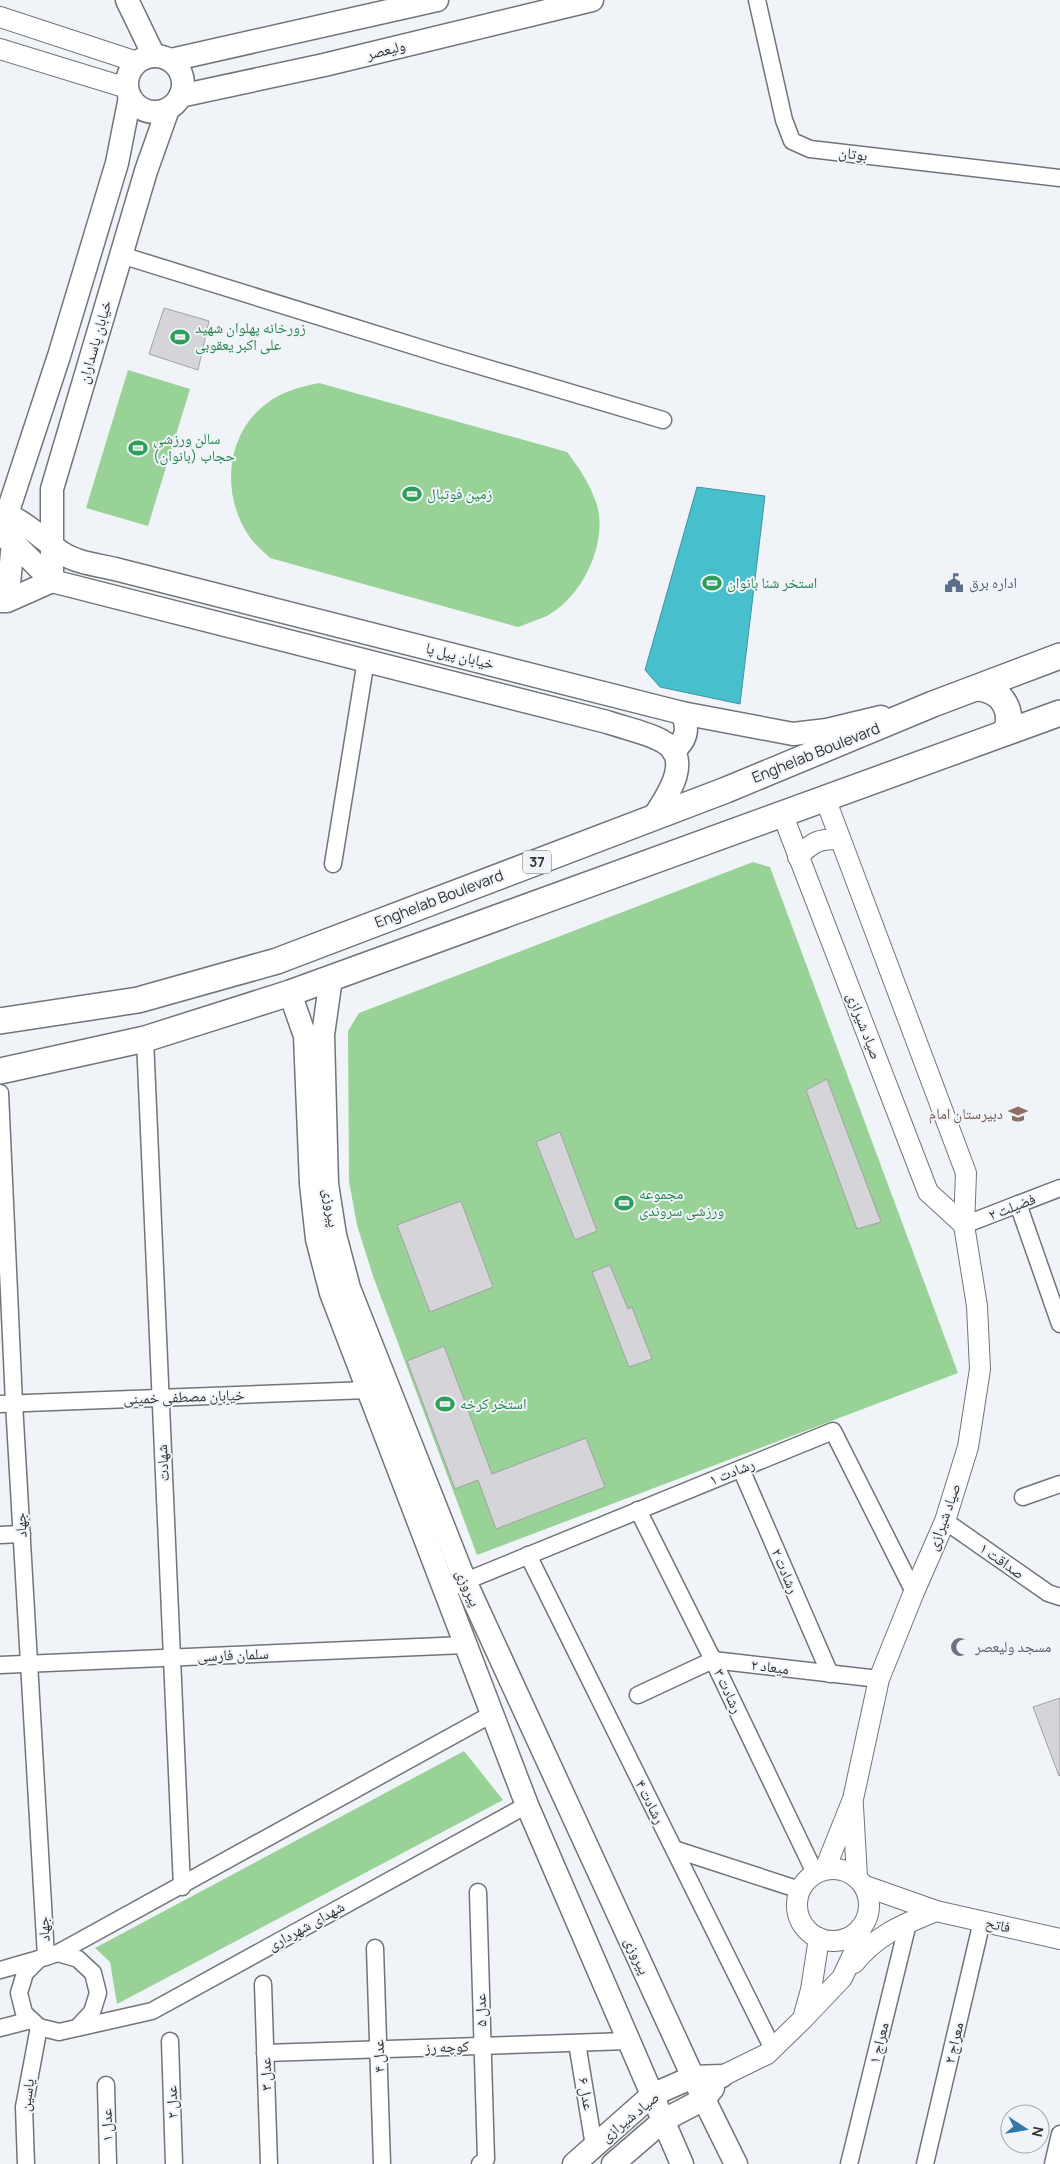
<svg xmlns="http://www.w3.org/2000/svg" width="1060" height="2164" font-family="Manrope,'Noto Naskh Arabic',sans-serif">
  <style>
    .green { fill: #98d296 }
    .water { fill: #48bfcd; stroke: #41949f }
    .building { fill: #d5d4d9; stroke: #a2a1a6 }
    .lines { fill: none; stroke-linecap: round; stroke-linejoin: round }
    .minor-casing { stroke: #717579; stroke-width: 19 }
    .tertiary-casing { stroke: #717579; stroke-width: 22 }
    .secondary-casing { stroke: #717579; stroke-width: 25 }
    .primary-casing { stroke: #717579; stroke-width: 28 }
    .minor { stroke: #fff; stroke-width: 16 }
    .tertiary { stroke: #fff; stroke-width: 20 }
    .secondary { stroke: #fff; stroke-width: 22 }
    .primary { stroke: #fff; stroke-width: 25 }
    .labels { text-anchor: middle; stroke-width: 4; stroke-linejoin: round; paint-order: stroke }
    .shield { fill: #f0f4f9; stroke: #6a6c6e; stroke-width: 1 }
    .shield-label { font-size: 14px; font-weight: bold; fill: #303133 }
    .street-label { font-size: 15px; fill: #303133; stroke: #f0f4f9 }
    .leisure-label { font-size: 15px; fill: #27864d; stroke: #f0f4f9; text-anchor: start }
    .service-label { font-size: 15px; fill: #4e5e75; stroke: #f0f4f9; text-anchor: start }
    .education-label { font-size: 15px; fill: #785e54; stroke: #f0f4f9; text-anchor: end }
    .worship-label { font-size: 15px; fill: #5b616d; stroke: #f0f4f9; text-anchor: start }
  </style>
  <rect width="100%" height="100%" fill="#f0f4f9"/>
  <g class="green">
    <path d="M128 370 190 389 148 526 86 508Z"/>
    <path d="M319 383 567 452C580 469 590 484 597 505 608 544 582 597 547 616 538 620 528 623 518 627L270 558C263 551 254 544 249 536 221 495 225 435 266 404 282 391 300 387 319 383Z"/>
    <path d="M753 862 770 867 958 1373 477 1555 373 1276 357 1225 349 1181 348 1031 359 1013Z"/>
    <path d="M464 1751 503 1800 117 2004 110 1962 95 1948Z"/>
  </g>
  <path class="water" d="M697 487 765 496 740 704 660 687 645 670Z"/>
  <g class="building">
    <path d="M164 308 209 321 198 370 149 354Z"/>
    <path d="M827 1079 881 1222 857 1229 806 1090Z"/>
    <path d="M560 1132 597 1231 575 1240 536 1142Z"/>
    <path d="M461 1201 493 1287 430 1312 397 1225Z"/>
    <path d="M610 1265 628 1309 632 1307 652 1359 629 1367 592 1272Z"/>
    <path d="M444 1346 492 1474 586 1438 605 1487 496 1529 478 1480 455 1489 407 1361Z"/>
    <path d="M1060 1698V1775L1059 1776 1033 1707Z"/>
  </g>
  <g class="lines">
    <g class="minor-casing">
      <g id="minor">
        <path d="M757 0 784 120 792 141 810 149 1060 178"/>
        <path d="M121 255 443 355 663 420"/>
        <path d="M333 864 366 660"/>
        <path d="M145 1039 182 1887"/>
        <path d="M0 1093 14 1403 46 1957"/>
        <path d="M1018 1204 1060 1324"/>
        <path d="M964 1225 1060 1188"/>
        <path d="M0 1404 368 1390"/>
        <path d="M741 1469 830 1674"/>
        <path d="M1023 1497 1060 1484"/>
        <path d="M638 1510 713 1660 815 1873"/>
        <path d="M945 1521 1048 1593 1060 1597"/>
        <path d="M0 1535 22 1534"/>
        <path d="M528 1555 773 2049"/>
        <path d="M456 1585 833 1431 914 1592"/>
        <path d="M0 1665 465 1645"/>
        <path d="M638 1695 713 1660 879 1679"/>
        <path d="M674 1849 800 1890"/>
        <path d="M478 1892 486 2159 480 2164"/>
        <path d="M375 1948 382 2164"/>
        <path d="M58 1953 492 1714"/>
        <path d="M0 1970 39 1959"/>
        <path d="M263 1984 269 2164"/>
        <path d="M78 2027 92 2012 98 1993 93 1973 78 1959 58 1953 39 1959 25 1973 19 1993 24 2013 39 2027 59 2032 152 2011 527 1805"/>
        <path d="M0 2028 31 2020"/>
        <path d="M170 2041 174 2164"/>
        <path d="M577 2043 594 2146"/>
        <path d="M265 2053 628 2041"/>
        <path d="M106 2085 108 2164"/>
        <path d="M26 2164 24 2107 39 2027"/>
        <path d="M849 2164 908 1923"/>
        <path d="M925 2164 982 1921"/>
        <path d="M1053 2164 1060 2134"/>
      </g>
    </g>
    <g class="tertiary-casing">
      <g id="tertiary">
        <path d="M0 17 137 62"/>
        <path d="M0 49 127 88"/>
        <path d="M825 798 966 1173 964 1225 977 1306 980 1369 968 1447 945 1521 914 1592 879 1679 853 1799 825 1869"/>
        <path d="M782 813 928 1192 964 1225"/>
        <path d="M798 857C813 841 819 839 840 839"/>
        <path d="M853 1806 857 1877"/>
        <circle cx="833" cy="1905" r="36"/>
        <path d="M865 1886 936 1911 1060 1939"/>
        <path d="M854 1963C878 1934 902 1925 936 1911"/>
        <path d="M804 2015 811 1990 819 1938"/>
        <path d="M722 2076 767 2054 802 2020 842 1978 858 1944 861 1929"/>
      </g>
    </g>
    <g class="secondary-casing">
      <g id="secondary">
        <path d="M127 0 154 56"/>
        <circle cx="155" cy="84" r="28"/>
        <path d="M171 60 437 0"/>
        <path d="M180 96 324 65 592 0"/>
        <path d="M0 512C24 520 42 539 62 553 77 563 98 565 115 569L682 713 793 734 827 730 881 717"/>
        <path d="M0 535 13 542 52 581 607 722C624 728 646 732 662 741 695 758 666 798 653 818"/>
        <path d="M0 585 9 584 13 542 7 514 59 356 117 163 130 97"/>
        <path d="M0 601H7L52 581V489L146 171 168 109"/>
        <path d="M673 751C687 740 689 728 682 713"/>
        <path d="M331 978 323 1035 327 1184 335 1235 349 1288 465 1581 693 2077 736 2164"/>
        <path d="M290 993 305 1036 311 1184 317 1239 331 1293 527 1805 682 2164"/>
        <path d="M574 2164 652 2095 693 2077 722 2076"/>
        <path d="M613 2164 664 2120 704 2099 713 2088"/>
      </g>
    </g>
    <g class="primary-casing">
      <g id="primary">
        <path d="M978 688C1002 690 1014 710 1006 732"/>
        <path d="M0 1021 138 1000 277 961 726 790 933 704 1060 656"/>
        <path d="M0 1071 145 1039 290 993 1060 713"/>
      </g>
    </g>
    <use href="#minor" class="minor"/>
    <use href="#tertiary" class="tertiary"/>
    <use href="#secondary" class="secondary"/>
    <use href="#primary" class="primary"/>
  </g>
  <defs>
    <g id="stadium-bare" transform="scale(1.5)"><path d="M0-5a6.5 5 0 1 0 0 10a6.5 5 0 1 0 0-10ZM-3.5-1.8h7v3.6h-7Z" fill="#2e9e5b" stroke="#f0f4f9" stroke-width="2.5" paint-order="stroke"/></g>
    <g id="civic-bare" transform="scale(1.5)"><path d="M-.6-6.5H3V-4.5H.6V-3L4-1V1h2V6H-6V1h2V-1L-.6-3ZM-1.2 2.5V6h2.4V2.5Z" fill="#5c6f8a" stroke="#f0f4f9" stroke-width="2.5" paint-order="stroke"/></g>
    <g id="school-bare" transform="scale(1.5)"><path d="M0-5L7-2L0 1L-7-2ZM-4 1L0 2.5L4 1V4Q0 6-4 4Z" fill="#8d6e63" stroke="#f0f4f9" stroke-width="2.5" paint-order="stroke"/></g>
    <g id="mosque-bare" transform="scale(1.5)"><path d="M3.5-4.9A6 6 0 1 0 3.5 4.9A5 5 0 1 1 3.5-4.9Z" fill="#6b7280" stroke="#f0f4f9" stroke-width="2.5" paint-order="stroke"/></g>
  </defs>
  <g fill-rule="evenodd">
    <use href="#stadium-bare" x="180" y="337"/>
    <use href="#stadium-bare" x="138" y="448"/>
    <use href="#stadium-bare" x="412" y="494"/>
    <use href="#stadium-bare" x="712" y="583"/>
    <use href="#civic-bare" x="954" y="583"/>
    <use href="#school-bare" x="1018" y="1114"/>
    <use href="#stadium-bare" x="624" y="1203"/>
    <use href="#stadium-bare" x="445" y="1404"/>
    <use href="#mosque-bare" x="960" y="1647"/>
  </g>
  <g class="labels">
    <rect class="shield" x="523" y="850.5" width="28" height="23" rx="4"/>
    <g class="shield-label">
      <text x="537" y="867">37</text>
    </g>
    <g class="street-label">
      <text transform="translate(386 50) rotate(-14)" y="5">ولیعصر</text>
      <text transform="translate(853 154) rotate(7)" y="5">بوتان</text>
      <text transform="translate(95 342) rotate(-74)" y="5">خیابان پاسداران</text>
      <text transform="translate(460 656) rotate(14)" y="5">خیابان پیل پا</text>
      <text transform="translate(816 753) rotate(-22)" y="5">Enghelab Boulevard</text>
      <text transform="translate(439 899) rotate(-21)" y="5">Enghelab Boulevard</text>
      <text transform="translate(864 1026) rotate(69)" y="5">صیاد شیرازی</text>
      <text transform="translate(1012 1207) rotate(-21)" y="5">فضیلت ۲</text>
      <text transform="translate(331 1208) rotate(82)" y="5">پیروزی</text>
      <text transform="translate(184 1397) rotate(-2)" y="5">خیابان مصطفی خمینی</text>
      <text transform="translate(163 1463) rotate(-93)" y="5">شهادت</text>
      <text transform="translate(732 1472) rotate(-22)" y="5">رشادت ۱</text>
      <text transform="translate(944 1517) rotate(-70)" y="5">صیاد شیرازی</text>
      <text transform="translate(21 1525) rotate(-93)" y="5">جهاد</text>
      <text transform="translate(1002 1561) rotate(35)" y="5">صداقت ۱</text>
      <text transform="translate(785 1571) rotate(67)" y="5">رشادت ۲</text>
      <text transform="translate(468 1588) rotate(66)" y="5">پیروزی</text>
      <text transform="translate(233 1655) rotate(-2)" y="5">سلمان فارسی</text>
      <text transform="translate(770 1667) rotate(7)" y="5">میعاد ۲</text>
      <text transform="translate(728 1691) rotate(65)" y="5">رشادت ۳</text>
      <text transform="translate(650 1802) rotate(63)" y="5">رشادت ۴</text>
      <text transform="translate(998 1925) rotate(13)" y="5">فاتح</text>
      <text transform="translate(306 1926) rotate(-29)" y="5">شهدای شهرداری</text>
      <text transform="translate(44 1929) rotate(-93)" y="5">جهاد</text>
      <text transform="translate(637 1956) rotate(65)" y="5">پیروزی</text>
      <text transform="translate(481 2010) rotate(-92)" y="5">عدل ۵</text>
      <text transform="translate(879 2043) rotate(-76)" y="5">معراج ۱</text>
      <text transform="translate(954 2043) rotate(-77)" y="5">معراج ۲</text>
      <text transform="translate(447 2047) rotate(-2)" y="5">کوچه رز</text>
      <text transform="translate(379 2056) rotate(-92)" y="5">عدل ۴</text>
      <text transform="translate(266 2074) rotate(-92)" y="5">عدل ۳</text>
      <text transform="translate(586 2094) rotate(80)" y="5">عدل ۶</text>
      <text transform="translate(27 2095) rotate(-82)" y="5">یاسین</text>
      <text transform="translate(172 2102) rotate(-92)" y="5">عدل ۲</text>
      <text transform="translate(630 2117) rotate(-39)" y="5">صیاد شیرازی</text>
      <text transform="translate(107 2125) rotate(-92)" y="5">عدل ۱</text>
    </g>
    <g class="leisure-label">
      <text x="195" y="333">زورخانه پهلوان شهید<tspan x="195" dy="17">علی اکبر یعقوبی</tspan></text>
      <text x="153" y="444">سالن ورزشی<tspan x="153" dy="17">حجاب (بانوان)</tspan></text>
      <text x="427" y="499">زمین فوتبال</text>
      <text x="727" y="588">استخر شنا بانوان</text>
      <text x="639" y="1199">مجموعه<tspan x="639" dy="17">ورزشی سروندی</tspan></text>
      <text x="460" y="1409">استخر کرخه</text>
    </g>
    <g class="service-label">
      <text x="969" y="588">اداره برق</text>
    </g>
    <g class="education-label">
      <text x="1003" y="1119">دبیرستان امام</text>
    </g>
    <g class="worship-label">
      <text x="975" y="1652">مسجد ولیعصر</text>
    </g>
  </g>
  <g transform="translate(1025 2129) rotate(102)"><circle r="24" fill="#f0f4f9" stroke="#a3a6aa"/>
  <path d="M0-4L9 19L0 12L-9 19Z" fill="#3179ad"/>
  <text y="-8" font-size="14" font-weight="bold" text-anchor="middle" fill="#303133">N</text>
  </g>
</svg>
